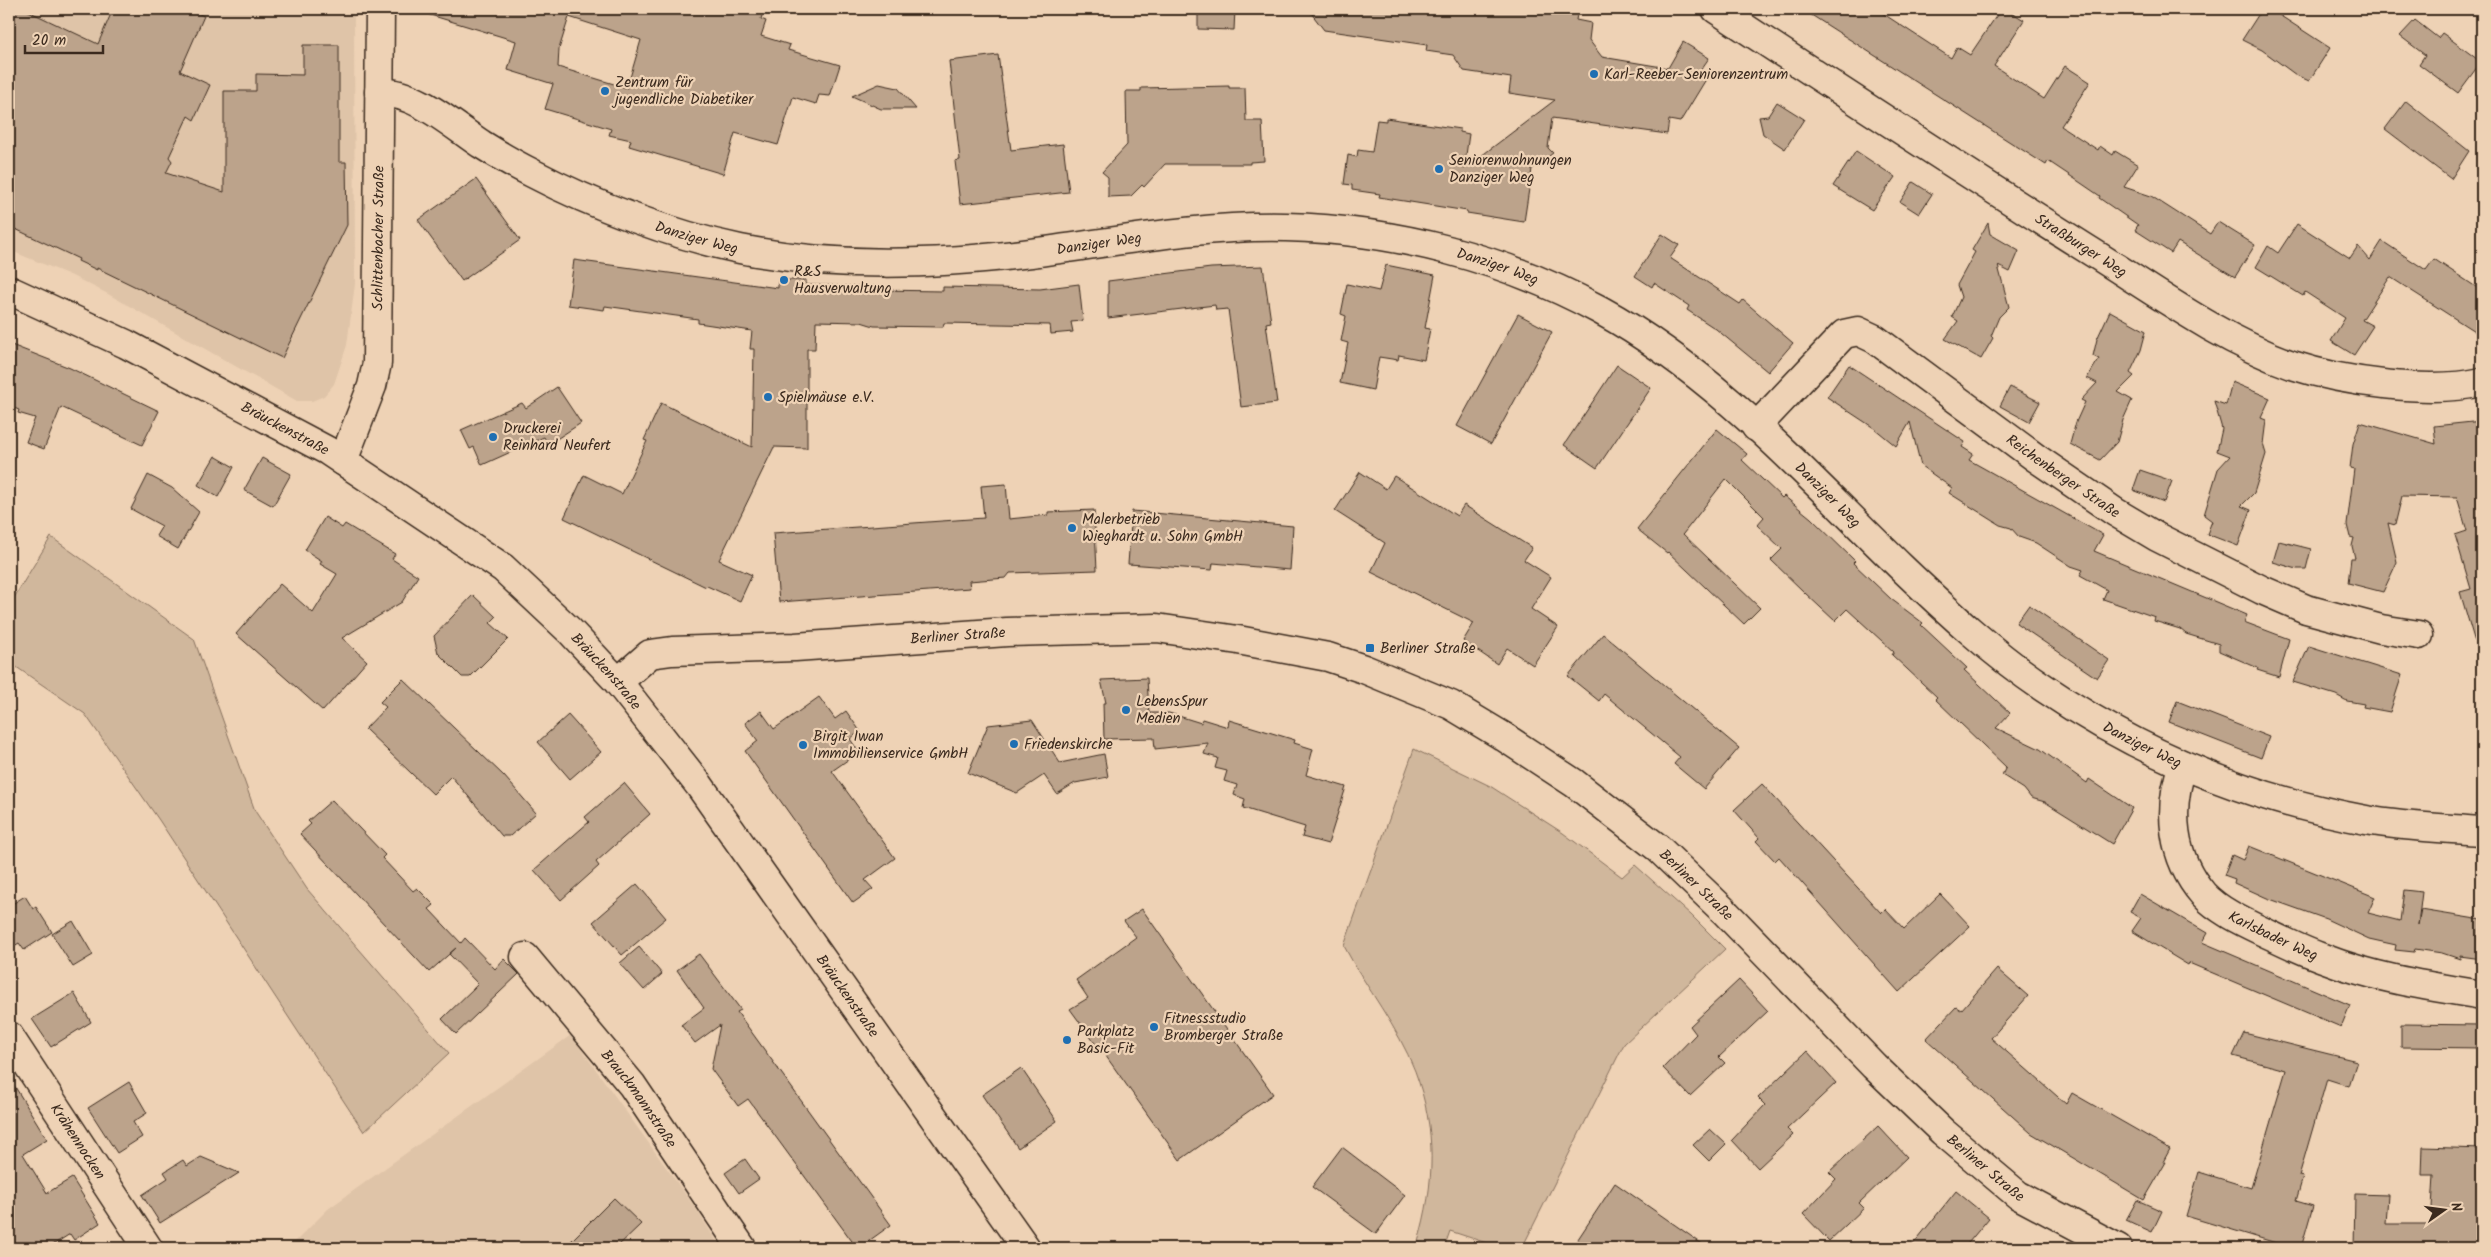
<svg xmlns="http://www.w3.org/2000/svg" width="2491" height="1257" font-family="Kalam,sans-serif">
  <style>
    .built { fill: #dfc4a8 }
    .green { fill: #d0b79c; stroke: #86705d }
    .building { fill: #bca38b; stroke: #3b2a1e; fill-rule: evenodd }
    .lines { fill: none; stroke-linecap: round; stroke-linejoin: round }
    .minor-casing { stroke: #3b2a1e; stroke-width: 31 }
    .major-casing { stroke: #3b2a1e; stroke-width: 31 }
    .minor { stroke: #eed2b5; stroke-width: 28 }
    .major { stroke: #eed2b5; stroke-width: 28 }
    .poi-dot { fill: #1f6fb2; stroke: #eed2b5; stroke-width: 2 }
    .labels { text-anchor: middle; stroke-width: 4.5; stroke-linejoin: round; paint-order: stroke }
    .poi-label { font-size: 15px; fill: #3b2a1e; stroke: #eed2b5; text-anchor: start }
    .street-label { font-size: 15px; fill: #3b2a1e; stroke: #eed2b5 }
  </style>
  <rect width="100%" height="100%" fill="#eed2b5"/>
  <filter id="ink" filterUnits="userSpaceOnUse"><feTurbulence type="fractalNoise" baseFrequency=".02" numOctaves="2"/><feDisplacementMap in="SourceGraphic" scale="10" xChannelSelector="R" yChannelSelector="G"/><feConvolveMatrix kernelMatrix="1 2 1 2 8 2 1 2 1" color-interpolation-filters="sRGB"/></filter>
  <g filter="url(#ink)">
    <g class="built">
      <path d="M9 9H354L355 284 347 345 334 384 324 396 312 401H297L108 294 70 275 9 250Z"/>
      <path d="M571 1035 696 1209 721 1248H289L328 1209Z"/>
    </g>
    <g class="green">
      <path d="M51 537 194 639 255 811 307 889 449 1053 364 1132 159 820 85 714 9 662V606Z"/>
      <path d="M1414 749 1490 786 1563 833 1622 877 1635 865 1691 915 1725 949 1624 1044 1522 1248H1502L1450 1231 1444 1248 1418 1242C1435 1183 1437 1130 1415 1071 1398 1027 1366 988 1344 946Z"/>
    </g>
    <g class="building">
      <path d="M9 9H24L98 44 113 9H187L204 16 180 71 210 85 194 120 188 116 169 157 172 161 166 173 224 192V91H256V74L303 75V45H339V162H346L347 225 282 358 97 268V270L78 261 79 259 9 226Z"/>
      <path d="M428 9H764L761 19 766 21 761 36 790 45 788 50 840 65 830 96 819 95 816 104 793 97 778 145 735 133 723 174 629 146 631 140 609 135 611 129 545 109 553 84 508 70 516 41 427 14ZM569 17 641 40 627 88 558 67 559 49Z"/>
      <path d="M1198 9H1235L1234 30 1198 29Z"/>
      <path d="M1308 9H1578L1576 20 1591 23 1589 40 1602 57 1668 68 1683 42 1709 58 1700 71 1708 76 1680 122 1669 120 1667 134 1552 118 1548 148 1553 153 1532 169 1524 222 1467 213V211L1379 197 1380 194 1352 190V185L1344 184 1348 155 1357 157 1358 150 1372 152 1377 120 1386 121V118L1460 129V132L1469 134 1464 169 1555 100 1509 93 1511 78 1464 71 1453 55 1426 51 1427 45 1324 30Z"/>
      <path d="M1802 9H1876L1951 58 1957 47 1970 55 2001 9H2006L2024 20 1994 66 2044 99 2065 66 2090 82 2061 126 2098 150 2100 146 2113 155 2115 151 2138 165 2124 187 2151 196 2210 234 2218 222 2255 245 2235 277 2178 242 2171 253 2135 230 2138 225 2099 198 2100 196 2078 181 2048 161 2046 165Z"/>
      <path d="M2262 9H2270L2330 48 2309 81 2296 75 2262 50 2242 40Z"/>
      <path d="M2415 20 2438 38 2442 33 2445 35 2481 62 2458 93 2419 64 2425 55 2400 36Z"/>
      <path d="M998 55 1011 150 1063 144 1069 192 960 204 955 161 960 160 949 61Z"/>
      <path d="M879 84 898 88 916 109H881L852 96Z"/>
      <path d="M1229 86V88H1245L1246 121H1262L1264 161 1250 162V164H1165L1144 187 1142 185 1131 196 1108 197V177L1102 172 1127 145 1126 91H1141V88Z"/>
      <path d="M2406 101 2469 151 2451 179 2385 129Z"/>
      <path d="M1777 102 1804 119 1785 149 1763 134 1759 117 1768 116Z"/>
      <path d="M1856 151 1895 177 1872 210 1833 186Z"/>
      <path d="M476 179 520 240 462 281 418 220Z"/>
      <path d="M1913 182 1932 194 1919 214 1900 202Z"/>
      <path d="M1988 223 1990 234 2019 251 2010 272 1998 266 2009 307 1999 317 1991 336 1993 338 1981 359 1945 339 1958 321 1952 317 1961 297 1957 285 1975 252 1972 250Z"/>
      <path d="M2297 224 2350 258 2358 246 2370 260 2382 241 2426 270 2434 259 2482 291V336L2390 277 2362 320 2373 326 2354 355 2331 341 2345 318 2305 292 2303 296 2256 267 2268 246 2278 253Z"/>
      <path d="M1662 234 1679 245 1670 258 1740 304 1743 300 1793 343 1768 372 1716 329 1687 310 1689 306 1654 283 1652 287 1635 276Z"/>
      <path d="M574 260 778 288V280H806V285L877 286V290L943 291V287L1040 289 1079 284 1083 321 1071 322 1073 332 1051 334 1050 325 944 323 943 327 874 326 861 322 816 321 815 349H807V448L774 447 719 560 752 575 740 601 707 586 706 587 564 518 584 475 622 494 647 441 644 440 661 403 752 447 754 349H750L752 331 698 323V319L605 306 604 310 568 305Z"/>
      <path d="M1386 265 1435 275 1425 328 1430 329 1424 360 1399 355 1398 360 1379 357 1373 390 1340 383 1348 343 1341 341 1346 316 1341 314 1347 284 1379 291Z"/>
      <path d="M1263 266 1271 322 1266 323 1277 403 1241 407 1228 309 1216 310 1215 305 1108 318V281L1211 268Z"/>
      <path d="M2110 311 2146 331 2141 350 2130 373 2134 376 2118 392 2132 400 2123 420 2117 442 2100 460 2070 444 2076 422 2085 402 2081 400 2097 383 2087 378 2099 359 2093 356 2097 339Z"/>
      <path d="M1518 314 1552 332 1491 444 1457 426Z"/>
      <path d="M9 344 70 368 159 411 142 445 61 407 44 449 26 442 35 418 18 413 19 410 9 406Z"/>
      <path d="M1617 365 1651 388 1597 468 1564 445Z"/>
      <path d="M1849 365 1965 442 1962 447 1973 454 1969 460 2103 535 2094 551 2247 615 2244 622 2289 639 2279 677 2257 670 2258 668 2219 651V644L2186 634 2180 629 2154 621 2155 617 2103 599 2107 590 2080 575 2083 570 2071 566 2036 543 2019 537 2011 528 2000 525 1949 493 1952 488 1921 466 1910 422 1896 446 1874 428 1827 397Z"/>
      <path d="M2232 382 2270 398 2261 418 2266 420 2263 444 2266 454 2254 493 2241 506 2251 510 2238 546 2207 534 2212 521 2204 515 2218 469 2230 456 2217 451 2222 429 2214 401 2226 405Z"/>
      <path d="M557 387 581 423 549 444 544 437 482 465 474 447 470 449 461 430 522 403 526 408Z"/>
      <path d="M2010 387 2040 402 2029 422 2000 406Z"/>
      <path d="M2482 421V648L2477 649 2460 592 2471 589 2455 535 2467 531 2457 497 2402 496 2395 525 2388 523 2397 562 2383 592 2348 583 2351 558H2355L2352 546 2354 538 2350 537 2347 525 2354 469 2350 468 2353 444 2360 422 2436 444 2434 426Z"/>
      <path d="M1717 429 1747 454 1742 460 1782 498 1784 496 1811 518 1855 561 1853 563 1891 599 1923 623 1921 625 1967 668 1964 670 2010 713 1996 728 2040 749 2087 783 2089 779 2132 808 2112 844 2045 802 2031 798 2024 789 2002 775 2006 767 1935 699 1937 697 1892 655 1894 652 1847 609 1835 621 1805 593 1771 560 1782 549 1757 525 1764 517 1726 479 1683 534 1760 608 1744 624 1668 552 1667 553 1637 529Z"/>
      <path d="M215 456 234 467 218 497 198 485Z"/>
      <path d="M262 458 291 474 273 506 244 490Z"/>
      <path d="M2140 470 2172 481 2164 502 2133 490Z"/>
      <path d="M1360 472 1386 489 1394 476 1457 516 1464 505 1532 548 1524 560 1551 577 1531 609 1558 627 1533 665 1507 648 1497 664 1463 641 1474 623 1371 572 1385 543 1335 511Z"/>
      <path d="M148 475 172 488 199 512 178 549 156 536 162 526 131 509Z"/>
      <path d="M1006 484 1009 519 1048 515V512L1094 510 1097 570 1010 573 1006 578 969 581 970 588 779 602 773 533 984 518 981 486Z"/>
      <path d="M1132 511 1293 526 1290 570 1213 563 1212 570 1128 564Z"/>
      <path d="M325 517 342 528 345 524 395 554 392 559 418 576 402 602 342 638 367 661 323 711 236 634 280 584 313 613 337 574 320 564 322 561 305 550Z"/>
      <path d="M2279 541 2311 549 2306 569H2297L2273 562Z"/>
      <path d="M473 595 496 617 490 623 508 639 470 677H462L438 653 434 636Z"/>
      <path d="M2029 605 2109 660 2097 678 2016 623Z"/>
      <path d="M1603 634 1739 748 1704 789 1674 764 1680 757 1604 694 1599 701 1568 676Z"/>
      <path d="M2309 646 2402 675 2390 712 2363 707 2364 704 2347 701 2336 695 2293 682Z"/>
      <path d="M1147 678 1149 713H1169L1201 723 1202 719 1228 727 1229 720 1295 740 1294 743 1313 749 1306 775 1346 787 1328 844 1302 837 1305 827 1243 808 1245 799 1234 795 1237 785 1224 781 1227 771 1215 768 1218 758 1204 754 1208 743 1155 749 1154 738 1104 739 1103 703H1106L1101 680Z"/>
      <path d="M403 679 504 776 536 813 510 836H502L451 776 433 794 365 729 386 707 380 702Z"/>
      <path d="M819 697 835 719 846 711 860 731 850 739 859 752 832 771 895 858 865 880 873 889 853 903 745 751 758 741 745 723 761 711 774 729Z"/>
      <path d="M2177 701 2269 737 2261 758 2169 722Z"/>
      <path d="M568 715 601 752 570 779 538 742Z"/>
      <path d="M1032 720 1060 763 1104 754 1108 777 1075 783 1057 794 1044 775 1017 793 968 773 988 725Z"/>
      <path d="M624 783 650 814 596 862 599 866 561 900 534 870 589 822 585 817Z"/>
      <path d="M1762 784 1881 913 1885 909 1904 929 1940 894 1970 926 1899 992 1779 857 1775 861 1756 841 1759 838 1734 810Z"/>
      <path d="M332 800 385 855 382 858 413 891 417 888 434 905 429 909 461 943 465 938 495 969 504 959 519 974 456 1034 442 1019 478 984 449 954 456 948 429 972 300 834 311 824 308 821Z"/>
      <path d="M2249 846 2375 897 2368 913 2400 921 2404 890 2422 892 2418 925 2421 910 2482 920V959L2460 956V959L2442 953 2415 949 2414 952 2395 950 2396 945 2369 939 2326 919 2267 898 2234 883 2235 879 2224 875 2232 855 2243 860Z"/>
      <path d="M637 884 666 918 622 955 593 922Z"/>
      <path d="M2140 894 2207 933 2202 942 2350 1005 2341 1027 2189 963 2188 965 2132 931 2141 918 2130 912Z"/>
      <path d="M25 896 33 909 36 907 52 932 24 950 19 943 9 949V906Z"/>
      <path d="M1142 909 1273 1094 1180 1160 1098 1045 1097 1046 1070 1009 1088 998 1076 980 1136 937 1124 921Z"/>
      <path d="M73 921 93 955 73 967 52 934Z"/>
      <path d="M639 947 662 974 644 990 620 963Z"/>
      <path d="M699 954 741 1010 737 1012 891 1225 859 1248H857L748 1099 738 1106 711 1069 720 1025 695 1043 681 1025 704 1008 677 970Z"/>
      <path d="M1997 969 2028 996 1991 1038 2066 1104 2072 1093 2170 1149 2163 1162H2166L2144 1200 2031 1133 1926 1039 1956 1007 1961 1010Z"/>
      <path d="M1739 980 1768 1011 1719 1057 1725 1063 1690 1096 1663 1068 1696 1034 1690 1026Z"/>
      <path d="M74 993 91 1022 51 1047 32 1019Z"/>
      <path d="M2401 1024 2482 1025V1048L2401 1047Z"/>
      <path d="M2244 1033 2357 1061 2349 1086 2327 1079 2299 1176 2303 1177 2296 1201 2313 1206 2301 1248H2293L2186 1216 2199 1172 2251 1188 2286 1070 2233 1056Z"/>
      <path d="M1807 1051 1836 1083 1787 1129 1793 1135 1758 1168 1732 1140 1765 1105 1758 1098Z"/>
      <path d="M1021 1068 1057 1121 1018 1148 982 1095Z"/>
      <path d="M9 1077 47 1139 23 1154 47 1193 72 1178 100 1223 74 1240 70 1234 48 1248H9Z"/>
      <path d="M129 1082 147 1113 133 1122 142 1137 117 1153 88 1108Z"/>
      <path d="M1878 1126 1907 1157 1859 1203 1864 1208 1829 1241 1803 1214 1836 1179 1829 1172Z"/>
      <path d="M1710 1129 1726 1144 1709 1161 1693 1145Z"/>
      <path d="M1342 1147 1405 1195 1376 1234 1312 1187Z"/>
      <path d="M2423 1147 2482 1149V1248H2354L2355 1194 2388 1195 2386 1224H2431L2434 1175H2422Z"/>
      <path d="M201 1157 239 1173 160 1223 142 1195 168 1178 164 1172 183 1160 187 1166Z"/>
      <path d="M745 1159 759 1179 739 1193 725 1173Z"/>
      <path d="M1615 1183 1708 1248H1572Z"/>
      <path d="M1956 1191 1989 1218 1964 1248H1910Z"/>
      <path d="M614 1198 641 1224 616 1248H564Z"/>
      <path d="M2137 1200 2162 1211 2152 1232 2126 1220Z"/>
    </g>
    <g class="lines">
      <g class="minor-casing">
        <g id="minor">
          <path id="s1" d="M1716 9C1839 90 1962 170 2087 249 2153 290 2219 339 2292 365 2344 382 2429 394 2482 382"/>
          <path id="s2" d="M379 92C416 92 451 124 481 144 497 154 514 164 532 173 593 205 672 235 740 249 837 268 933 265 1031 253 1115 242 1201 225 1286 227 1396 230 1504 258 1600 310 1717 374 1807 476 1901 567 1946 610 1993 654 2044 688 2141 754 2251 799 2366 820 2404 827 2444 828 2482 831"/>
          <path id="s3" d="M1756 427 1844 334 1858 331 1875 339 2036 458 2115 512 2157 537 2262 590 2306 609 2381 629 2419 635"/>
          <path id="s4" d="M343 461 372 386 377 363 380 9"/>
          <path id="s5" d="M618 682 650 654 672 651 795 647 1007 632 1157 628 1238 640 1328 657 1364 669 1451 705 1501 735 1574 783 1658 848 1724 911 1874 1066 1943 1132 2018 1195 2118 1248"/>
          <path id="s6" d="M2183 765C2167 809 2172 858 2203 894 2219 911 2243 922 2264 932 2283 941 2303 951 2323 958 2374 978 2428 986 2482 995"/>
          <path id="s7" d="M525 957 632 1085 742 1248"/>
          <path id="s8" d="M9 1036 148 1248"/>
        </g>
      </g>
      <g class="major-casing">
        <g id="major">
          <path id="s9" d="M9 290 126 344 328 451 503 568 570 631 618 682 699 785 1026 1248"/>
        </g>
      </g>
      <use href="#minor" class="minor"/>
      <use href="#major" class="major"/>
    </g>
  </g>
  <g class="poi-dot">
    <circle cx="1594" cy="74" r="5"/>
    <circle cx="605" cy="91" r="5"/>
    <circle cx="1439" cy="169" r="5"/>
    <circle cx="784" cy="280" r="5"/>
    <circle cx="768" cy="397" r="5"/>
    <circle cx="493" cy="437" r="5"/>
    <circle cx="1072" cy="528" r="5"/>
    <rect x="1365" y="643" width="10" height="10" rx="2.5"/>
    <circle cx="1126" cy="710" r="5"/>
    <circle cx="1014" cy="744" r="5"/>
    <circle cx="803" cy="745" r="5"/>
    <circle cx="1154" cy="1027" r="5"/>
    <circle cx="1067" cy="1040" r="5"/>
  </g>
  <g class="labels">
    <g class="poi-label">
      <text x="1604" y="79">Karl-Reeber-Seniorenzentrum</text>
      <text x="615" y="87">Zentrum für<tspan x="615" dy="17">jugendliche Diabetiker</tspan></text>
      <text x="1449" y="165">Seniorenwohnungen<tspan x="1449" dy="17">Danziger Weg</tspan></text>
      <text x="794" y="276">R&amp;S<tspan x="794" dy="17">Hausverwaltung</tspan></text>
      <text x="778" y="402">Spielmäuse e.V.</text>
      <text x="503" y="433">Druckerei<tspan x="503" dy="17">Reinhard Neufert</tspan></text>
      <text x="1082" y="524">Malerbetrieb<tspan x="1082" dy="17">Wieghardt u. Sohn GmbH</tspan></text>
      <text x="1380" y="653">Berliner Straße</text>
      <text x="1136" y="706">LebensSpur<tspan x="1136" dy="17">Medien</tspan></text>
      <text x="813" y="741">Birgit Iwan<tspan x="813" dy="17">Immobilienservice GmbH</tspan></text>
      <text x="1024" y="749">Friedenskirche</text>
      <text x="1164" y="1023">Fitnessstudio<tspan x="1164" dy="17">Bromberger Straße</tspan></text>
      <text x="1077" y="1036">Parkplatz<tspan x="1077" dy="17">Basic-Fit</tspan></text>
    </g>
    <g class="street-label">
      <text dy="5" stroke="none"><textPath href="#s2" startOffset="352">Danziger Weg</textPath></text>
      <text dy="5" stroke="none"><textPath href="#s4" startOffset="229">Schlittenbacher Straße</textPath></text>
      <text dy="5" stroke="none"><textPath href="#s2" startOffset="758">Danziger Weg</textPath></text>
      <text dy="5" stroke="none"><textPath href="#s1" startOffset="435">Straßburger Weg</textPath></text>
      <text dy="5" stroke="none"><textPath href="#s2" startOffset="1162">Danziger Weg</textPath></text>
      <text dy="5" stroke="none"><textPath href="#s9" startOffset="309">Bräuckenstraße</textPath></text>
      <text dy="5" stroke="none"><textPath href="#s3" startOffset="394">Reichenberger Straße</textPath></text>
      <text dy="5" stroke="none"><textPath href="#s2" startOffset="1568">Danziger Weg</textPath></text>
      <text dy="5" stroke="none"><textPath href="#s5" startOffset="351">Berliner Straße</textPath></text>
      <text dy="5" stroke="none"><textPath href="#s9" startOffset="714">Bräuckenstraße</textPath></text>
      <text dy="5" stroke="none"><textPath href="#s2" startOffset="1972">Danziger Weg</textPath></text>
      <text dy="5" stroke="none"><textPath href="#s5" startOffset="1161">Berliner Straße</textPath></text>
      <text dy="5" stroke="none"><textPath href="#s6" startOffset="219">Karlsbader Weg</textPath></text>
      <text dy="5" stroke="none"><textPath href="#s9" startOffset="1119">Bräuckenstraße</textPath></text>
      <text dy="5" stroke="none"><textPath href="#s7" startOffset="182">Brauckmannstraße</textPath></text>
      <text dy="5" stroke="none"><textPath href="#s8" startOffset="126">Krähennocken</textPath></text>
      <text dy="5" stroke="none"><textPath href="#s5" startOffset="1566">Berliner Straße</textPath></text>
    </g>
  </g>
  <rect width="2491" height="1257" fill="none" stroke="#eed2b5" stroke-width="30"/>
  <rect x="15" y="15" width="2461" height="1227" fill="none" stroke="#3b2a1e" stroke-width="2" filter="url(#ink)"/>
  <g transform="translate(2444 1210) rotate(76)" stroke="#eed2b5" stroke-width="4" paint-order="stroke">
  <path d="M0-4L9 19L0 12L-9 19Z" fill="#3b2a1e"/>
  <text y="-8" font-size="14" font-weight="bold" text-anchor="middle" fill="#3b2a1e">N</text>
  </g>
  <path d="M25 45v8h78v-8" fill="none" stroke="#3b2a1e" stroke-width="2.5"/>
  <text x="32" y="45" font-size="15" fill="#3b2a1e" stroke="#eed2b5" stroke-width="4" paint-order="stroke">20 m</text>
</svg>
